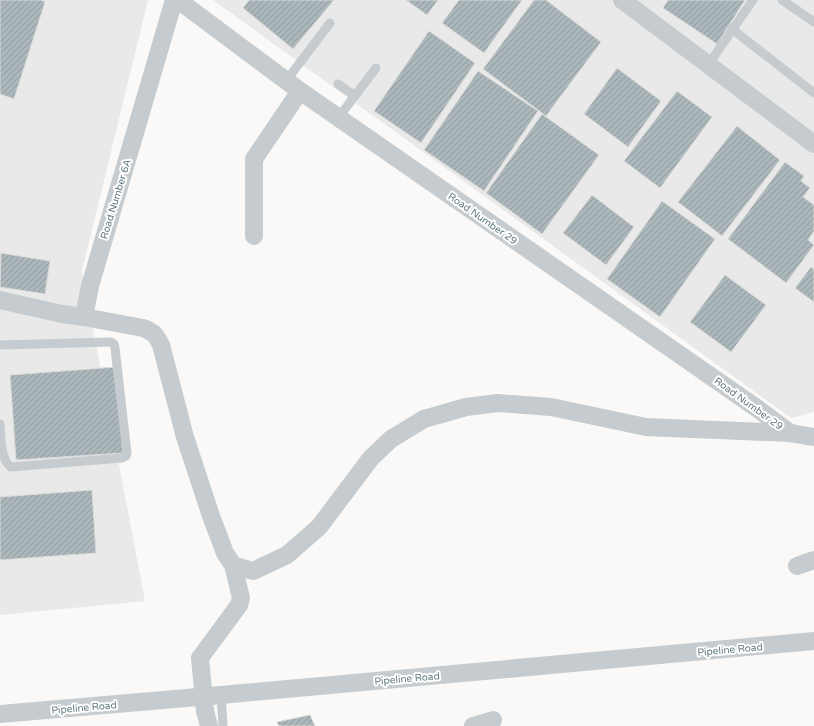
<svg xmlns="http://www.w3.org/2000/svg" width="814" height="726" font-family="'Varela Round',sans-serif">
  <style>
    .built { fill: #e8e9e8 }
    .building { fill: url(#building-hatch); stroke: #dcdbd9 }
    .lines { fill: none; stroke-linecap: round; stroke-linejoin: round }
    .service { stroke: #c5cbce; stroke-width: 9 }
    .minor { stroke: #c5cbce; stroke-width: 18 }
    .minor-bridge { stroke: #c5cbce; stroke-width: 18 }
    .labels { text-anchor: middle; stroke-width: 4; stroke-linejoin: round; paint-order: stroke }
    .street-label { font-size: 10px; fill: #637a84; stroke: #fff }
  </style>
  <defs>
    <pattern id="building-hatch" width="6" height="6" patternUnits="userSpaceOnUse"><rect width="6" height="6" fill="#abb7bb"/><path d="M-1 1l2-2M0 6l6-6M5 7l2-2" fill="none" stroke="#8f9a9e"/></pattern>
  </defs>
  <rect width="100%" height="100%" fill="#faf9f7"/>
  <g class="built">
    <path d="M0 0H148L82 271 145 601 0 615Z"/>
    <path d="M213 0H814V412L791 418Z"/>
  </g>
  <g class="building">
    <path d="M0 0H41L45 2 14 99 0 94Z"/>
    <path d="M249 0H334L293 49 243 8Z"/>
    <path d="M406 0H438L427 15Z"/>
    <path d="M459 0H522L484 53 442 23Z"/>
    <path d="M534 0H546L601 42 546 116 483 69Z"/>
    <path d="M668 0H745L717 44 663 8Z"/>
    <path d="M429 31 475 63 421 143 374 111Z"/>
    <path d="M617 68 661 101 628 147 584 114Z"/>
    <path d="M478 71 538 111 484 191 424 150Z"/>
    <path d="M677 91 712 117 660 188 624 161Z"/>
    <path d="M542 114 599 155 542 234 486 193Z"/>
    <path d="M737 126 780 160 722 236 678 202Z"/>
    <path d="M785 162 804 176 801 181 810 188 803 197 814 205V231L808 240 814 245 786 283 728 239Z"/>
    <path d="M592 195 634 227 606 265 563 233Z"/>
    <path d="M662 201 715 239 660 317 607 279Z"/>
    <path d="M1 253 50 261 45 294 0 287Z"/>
    <path d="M811 267 814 269V302L795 288Z"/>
    <path d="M725 275 766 305 731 352 690 322Z"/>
    <path d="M116 367 123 453 16 460 10 375Z"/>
    <path d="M92 490 96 553 0 560V497Z"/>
    <path d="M310 715 315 726H279L277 722Z"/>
  </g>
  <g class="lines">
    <g class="service">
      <path d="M782 0 814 22"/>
      <path d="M732 29 814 93"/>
      <path d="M708 65 753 0"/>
      <path d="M286 81 330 23"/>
      <path d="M338 84 355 96"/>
      <path d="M338 118 376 68"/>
      <path d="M0 345 111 342 114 344 115 348 127 453 126 456 122 458 11 467C0 459 1 437 0 424"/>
      <path d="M221 695 223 726"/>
    </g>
    <g class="minor">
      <path d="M178 0 300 91 758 409 790 433"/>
      <path d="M622 0 814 144"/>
      <path d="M254 236V159L300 91"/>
      <path d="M0 300 62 314 84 317 143 328C154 332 156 335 161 345L185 437 211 516 225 553 233 565 253 571 287 555 319 527 371 458 391 439 424 419 466 407 498 403 551 407 646 427 790 433 814 437"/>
      <path d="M84 317 90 286 174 0"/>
      <path d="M797 566 814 560"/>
      <path d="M200 658 239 605 241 598 233 565"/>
      <path d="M205 711 209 726"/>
      <path d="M0 714 221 695 814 641"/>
      <path d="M473 726 493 720"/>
    </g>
    <path class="minor-bridge" d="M200 658 205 711"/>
  </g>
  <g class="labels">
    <g class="street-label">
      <text transform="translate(115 199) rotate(-73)" y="4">Road Number 6A</text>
      <text transform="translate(483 218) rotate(35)" y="4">Road Number 29</text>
      <text transform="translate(749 403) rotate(36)" y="4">Road Number 29</text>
      <text transform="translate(730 649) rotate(-5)" y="4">Pipeline Road</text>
      <text transform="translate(407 678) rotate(-5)" y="4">Pipeline Road</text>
      <text transform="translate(84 707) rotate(-5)" y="4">Pipeline Road</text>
    </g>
  </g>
</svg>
